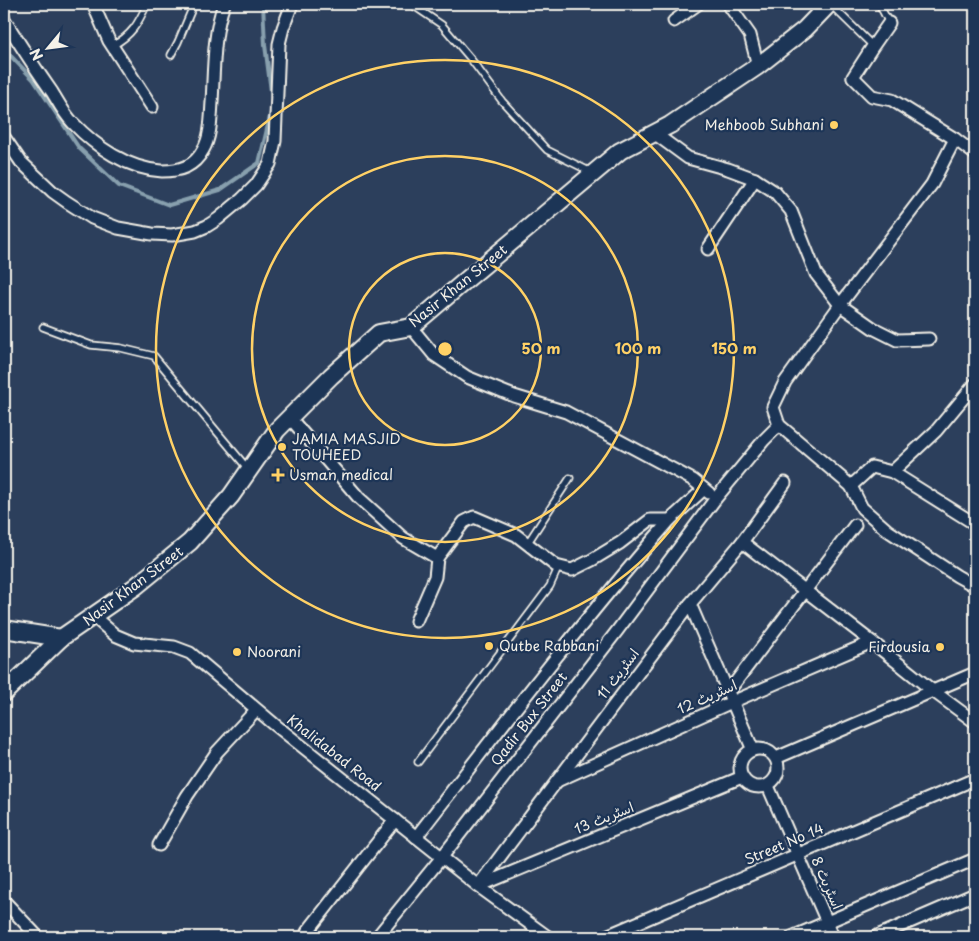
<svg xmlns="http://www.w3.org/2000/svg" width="979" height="941" font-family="'Playpen Sans','Playpen Sans Arabic',sans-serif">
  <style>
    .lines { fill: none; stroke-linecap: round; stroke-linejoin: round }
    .stream { stroke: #88a0ae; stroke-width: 4 }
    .lane-casing { stroke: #f4f1e8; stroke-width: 9 }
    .street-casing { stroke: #f4f1e8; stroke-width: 15 }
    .secondary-casing { stroke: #f4f1e8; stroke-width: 20 }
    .lane { stroke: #1d3557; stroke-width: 5.5 }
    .street { stroke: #1d3557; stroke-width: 11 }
    .secondary { stroke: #1d3557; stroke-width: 16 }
    .ring { fill: none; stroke: #ffd166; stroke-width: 2.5 }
    .poi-dot { fill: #ffd166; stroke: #1d3557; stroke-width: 2 }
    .labels { text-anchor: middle; stroke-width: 4.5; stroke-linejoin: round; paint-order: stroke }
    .poi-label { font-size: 14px; fill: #f4f1e8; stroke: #1d3557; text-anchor: start }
    .street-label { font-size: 14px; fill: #f4f1e8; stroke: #1d3557 }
    .centre { fill: #ffd166; stroke: #1d3557; stroke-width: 2.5 }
    .ring-label { font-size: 15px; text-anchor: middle; font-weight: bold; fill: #ffd166; stroke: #1d3557; stroke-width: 4.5; stroke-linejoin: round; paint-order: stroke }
  </style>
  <rect width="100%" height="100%" fill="#2c3f5c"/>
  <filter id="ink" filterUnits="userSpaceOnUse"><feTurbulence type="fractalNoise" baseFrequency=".02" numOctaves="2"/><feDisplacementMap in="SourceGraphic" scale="10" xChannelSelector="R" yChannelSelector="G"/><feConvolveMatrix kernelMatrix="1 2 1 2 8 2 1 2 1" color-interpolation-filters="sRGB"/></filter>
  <g filter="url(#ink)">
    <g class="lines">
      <g class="stream">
        <path d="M263 4 265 45 272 99"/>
        <path d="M4 49 33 79 79 148 119 186 169 205 220 190 259 163 272 108"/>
      </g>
      <g class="lane-casing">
        <g id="lane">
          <path d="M411 4 442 25 470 58 502 101 547 150 591 172"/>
          <path d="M830 4 873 46"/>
          <path d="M879 4 889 23"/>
          <path d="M112 46C132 35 138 24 147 4"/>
          <path d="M171 55 178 42 194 4"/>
          <path d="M43 327 91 345 121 348 154 356 248 469"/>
          <path d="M527 544 570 478"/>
          <path d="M418 762 550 586 559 566"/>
        </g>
      </g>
      <g class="street-casing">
        <g id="street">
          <path d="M93 4 109 41 152 107"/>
          <path d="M728 4 750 35 758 66"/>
          <path d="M4 19C19 43 35 68 52 92 58 102 65 115 73 123 96 147 128 169 162 171 180 171 194 167 203 150 211 137 211 117 212 102 214 69 213 34 224 4"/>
          <path d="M674 21 698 4"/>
          <path d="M889 23 873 46 853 77 872 96 892 100 955 139 975 154"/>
          <path d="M654 133 688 158 728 169 755 179 775 192 791 211 816 274 840 305 873 328 897 340 929 339"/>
          <path d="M4 137 21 162 53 192 67 202 92 218 118 228 152 234 172 235 195 231 207 226 218 219 242 199 256 185 270 164 275 141 279 44 283 28 292 4"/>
          <path d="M955 139 932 184 840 305 785 382 773 407 779 425 851 486 872 467 892 472 975 524"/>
          <path d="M708 249 755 179"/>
          <path d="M411 327 434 355 467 377 514 396 566 412 693 480 709 493"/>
          <path d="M290 418 359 498 403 538 437 558 464 522 474 517 516 535 556 566 572 570 592 560 620 543 650 520H670L704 489"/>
          <path d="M892 472 936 431 975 384"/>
          <path d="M851 486 862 508 887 530 957 576 975 586"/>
          <path d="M742 542 872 642 933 691 975 722"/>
          <path d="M690 604 753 750"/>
          <path d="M93 616 115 635 134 643 174 647 190 653 274 724 478 886 548 937"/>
          <path d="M416 621 435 577 437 558"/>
          <path d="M728 692 855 525"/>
          <circle cx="759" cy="768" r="19"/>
          <path d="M776 758 975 673"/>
          <path d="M557 781 732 702 872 642"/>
          <path d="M768 786 827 922 833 937"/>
          <path d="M416 837C499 730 581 622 670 520"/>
          <path d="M159 845 187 796 217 752 256 710"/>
          <path d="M478 886 690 604 742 542 785 483"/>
          <path d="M479 886 742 777"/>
          <path d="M4 901 38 937"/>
          <path d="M307 932 395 820"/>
          <path d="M377 937 442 857 617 631 716 498 764 440 779 425"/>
          <path d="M604 937 975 779"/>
          <path d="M792 937 975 859"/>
          <path d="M875 937 975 894"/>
        </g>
      </g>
      <g class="secondary-casing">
        <g id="secondary">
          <path d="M4 629 61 638"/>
          <path d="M4 693 61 638 135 587 190 542 231 496 277 430 331 376 379 333 411 327 465 281 620 151 670 125 758 66 805 29 829 4"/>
        </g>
      </g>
      <use href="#lane" class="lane"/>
      <use href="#street" class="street"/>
      <use href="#secondary" class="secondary"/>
    </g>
  </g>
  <g class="ring">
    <circle cx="445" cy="349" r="96"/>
    <circle cx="445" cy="349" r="193"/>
    <circle cx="445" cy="349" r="289"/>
  </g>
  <g class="poi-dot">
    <circle cx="834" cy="125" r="5"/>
    <circle cx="282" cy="447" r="5"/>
    <path d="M275.5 467.5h5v5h5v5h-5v5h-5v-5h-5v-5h5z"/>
    <circle cx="489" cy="646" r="5"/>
    <circle cx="940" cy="647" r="5"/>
    <circle cx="237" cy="652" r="5"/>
  </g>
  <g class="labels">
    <g class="poi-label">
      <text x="824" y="130" text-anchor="end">Mehboob Subhani</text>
      <text x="292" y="444">JAMIA MASJID<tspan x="292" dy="16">TOUHEED</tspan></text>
      <text x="289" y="480">Usman medical</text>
      <text x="499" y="651">Qutbe Rabbani</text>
      <text x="930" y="652" text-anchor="end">Firdousia</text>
      <text x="247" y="657">Noorani</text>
    </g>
    <g class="street-label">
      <text transform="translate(458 286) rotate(-39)" y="5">Nasir Khan Street</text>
      <text transform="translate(133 586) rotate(-37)" y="5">Nasir Khan Street</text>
      <text transform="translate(618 674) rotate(-53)" y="5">اسٹریٹ 11</text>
      <text transform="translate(707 697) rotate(-24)" y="5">اسٹریٹ 12</text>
      <text transform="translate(529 719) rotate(-52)" y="5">Qadir Bux Street</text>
      <text transform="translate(334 753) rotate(38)" y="5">Khalidabad Road</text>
      <text transform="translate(604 818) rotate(-22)" y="5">اسٹریٹ 13</text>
      <text transform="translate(784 844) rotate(-23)" y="5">Street No 14</text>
      <text transform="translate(827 883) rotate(66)" y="5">اسٹریٹ 8</text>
    </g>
  </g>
  <circle cx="445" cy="349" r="8" class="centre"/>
  <g class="ring-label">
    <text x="541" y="354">50 m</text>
    <text x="638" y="354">100 m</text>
    <text x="734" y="354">150 m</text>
  </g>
  <rect width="979" height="941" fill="none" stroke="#1d3557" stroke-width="20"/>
  <rect x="10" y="10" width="959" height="921" fill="none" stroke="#f4f1e8" stroke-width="2" filter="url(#ink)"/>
  <g transform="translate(48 48) rotate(241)" stroke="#1d3557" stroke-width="4" paint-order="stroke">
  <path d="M0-4L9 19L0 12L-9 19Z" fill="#f4f1e8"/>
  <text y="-8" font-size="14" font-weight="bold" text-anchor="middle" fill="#f4f1e8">N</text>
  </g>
</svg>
